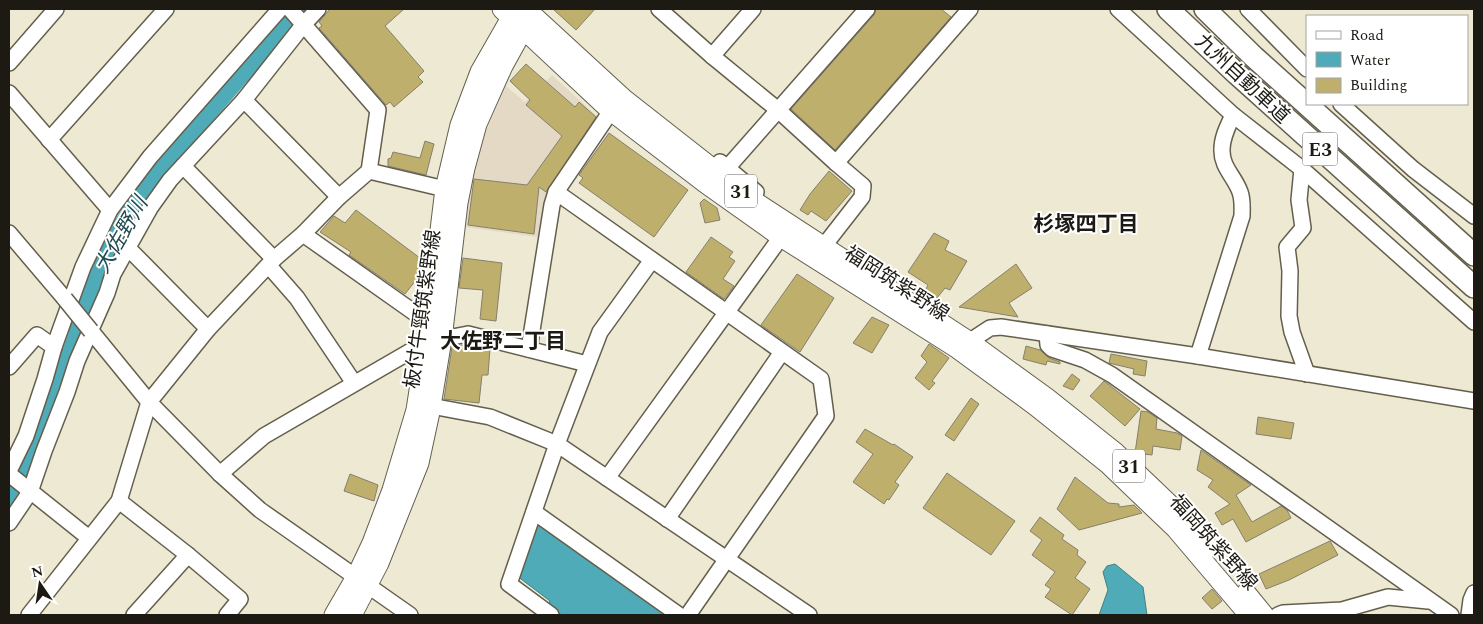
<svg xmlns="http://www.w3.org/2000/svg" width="1483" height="624" font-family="Spectral,'Noto Sans JP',serif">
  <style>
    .commercial { fill: #e4d9c4 }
    .water { fill: #4fabb7; stroke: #408086 }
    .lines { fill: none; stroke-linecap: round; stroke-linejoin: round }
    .river { stroke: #4fabb7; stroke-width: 20 }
    .building { fill: #bfaf6d; stroke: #85806d }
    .minor-casing { stroke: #645f4d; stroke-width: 18 }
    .major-casing { stroke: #645f4d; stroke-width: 21 }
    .highway-casing { stroke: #645f4d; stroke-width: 24 }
    .minor { stroke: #fff; stroke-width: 15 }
    .major { stroke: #fff; stroke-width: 19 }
    .highway { stroke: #fff; stroke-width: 21 }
    .minor-bridge-casing { stroke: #645f4d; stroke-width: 18; stroke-linecap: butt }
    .minor-bridge { stroke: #fff; stroke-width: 15 }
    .labels { text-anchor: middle; stroke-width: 4; stroke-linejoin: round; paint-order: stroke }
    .shield { fill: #fff; stroke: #605f5a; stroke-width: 1 }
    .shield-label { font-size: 19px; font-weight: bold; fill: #1c1a13 }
    .street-label { font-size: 20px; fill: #1c1a13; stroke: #fff }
    .neighbourhood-label { font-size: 21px; font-weight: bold; fill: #1c1a13; stroke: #fff }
    .water-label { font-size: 21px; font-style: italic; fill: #214b51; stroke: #fff }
  </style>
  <rect width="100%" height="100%" fill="#eee9d3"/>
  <path class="commercial" d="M552 75 600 119 547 202 538 237 465 227 472 174 485 133 506 86 525 102Z"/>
  <g class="water">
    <path d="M539 522 668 615H562L548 606 550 601 517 576 533 525Z"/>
    <path d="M1115 564 1143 587 1147 615H1099L1108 590 1103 572 1107 566Z"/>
  </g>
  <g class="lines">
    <path class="river" d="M9 496 29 472 78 336 83 306 118 233 171 154 297 9"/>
  </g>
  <g class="building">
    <path d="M330 9H404L385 26 424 71 418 77 423 82 394 107 390 102 386 105 319 28 322 26 319 22Z"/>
    <path d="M553 9H595L576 30Z"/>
    <path d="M876 9H941L951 17 835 150 791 109 874 15Z"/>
    <path d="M526 64 575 107 579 102 596 117 546 192 539 187 534 234 468 225 474 179 527 185 562 136 526 105 530 100 510 81Z"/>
    <path d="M609 133 688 190 654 237 579 183 583 178 579 175Z"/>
    <path d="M425 141 434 144 426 175 388 166V159L391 158 393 152 420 158Z"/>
    <path d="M829 171 852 191 826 221 811 211 808 215 800 210 810 194Z"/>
    <path d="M704 199 717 208 720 220 705 223 700 203Z"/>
    <path d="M356 210 420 258 416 280 405 294 349 255 351 252 320 232 334 216 345 223Z"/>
    <path d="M934 233 949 241 945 250 967 261 950 290 945 288 937 298 925 291 928 285 908 272Z"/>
    <path d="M711 237 733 252 729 257 735 261 723 279 734 286 724 299 686 272Z"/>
    <path d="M463 258 502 263 496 321 480 319 483 290 459 288Z"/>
    <path d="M1016 264 1032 288 1009 303 1018 317 959 307Z"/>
    <path d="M797 274 834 298 800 352 761 325Z"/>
    <path d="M872 317 889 325 872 353 853 343Z"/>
    <path d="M468 344 490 349 488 375H482L479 403 444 399 452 347Z"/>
    <path d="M929 344 949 358 932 381 935 383 929 390 915 378 927 362 921 356Z"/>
    <path d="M1026 346 1040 350 1049 358 1060 362V364L1047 361 1046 365 1023 359Z"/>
    <path d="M1111 354 1147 361 1145 376 1133 374 1134 369 1109 363Z"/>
    <path d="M1072 374 1080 380 1073 390 1063 386Z"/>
    <path d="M1104 381 1140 409 1125 426 1090 396Z"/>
    <path d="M971 398 979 404 954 441 945 435Z"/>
    <path d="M1141 411 1148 412 1157 418 1156 429 1177 433 1182 436 1180 450 1153 446 1152 455 1135 453Z"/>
    <path d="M1258 417 1294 423 1291 439 1256 434Z"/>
    <path d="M865 429 893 445 894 444 913 457 895 482 899 485 889 500 887 499 884 504 853 482 873 454 856 442Z"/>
    <path d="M1201 450 1251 485 1236 495 1252 522 1281 506 1287 510 1291 518 1246 542 1233 519 1222 525 1215 513 1230 504 1208 487 1213 480 1197 470Z"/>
    <path d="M947 473 1015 521 991 555 923 508Z"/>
    <path d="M350 474 378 485 374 501 344 491Z"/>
    <path d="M1075 477 1108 503 1119 504V507L1134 505 1142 513 1079 530 1057 509Z"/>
    <path d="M1040 517 1064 535 1062 539 1078 550 1077 555 1086 562 1075 578 1090 589 1072 615 1045 597 1051 589 1045 585 1055 572 1032 555 1042 540 1030 531Z"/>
    <path d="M1330 541 1338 555 1289 580 1266 589 1259 574Z"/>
    <path d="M1212 589 1222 601 1212 609 1202 598Z"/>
  </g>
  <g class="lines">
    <g class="minor-casing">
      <g id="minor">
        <path d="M659 9 712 56 778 110 836 163 970 9"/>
        <path d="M1118 9 1233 115 1302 169 1474 322"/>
        <path d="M1248 9 1307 69"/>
        <path d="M712 56 753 9"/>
        <path d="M9 63 56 9"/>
        <path d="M9 93 110 210"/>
        <path d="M244 100 339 197"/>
        <path d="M1341 104 1413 169 1474 216"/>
        <path d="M49 140 166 9"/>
        <path d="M720 162 756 192 755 195"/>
        <path d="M183 166 274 259"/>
        <path d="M728 167 867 9"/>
        <path d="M1302 169 1299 200 1303 228 1287 247 1290 271 1289 316 1292 332 1307 374"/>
        <path d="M369 171 445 189"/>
        <path d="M556 192 821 379 826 416 688 615"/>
        <path d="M9 233 65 299"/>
        <path d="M303 234 429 323"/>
        <path d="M823 247 862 197 863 186 836 163"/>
        <path d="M128 248 208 329"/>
        <path d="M269 266 297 298 354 383"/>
        <path d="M91 331 149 402 220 474 260 510 410 615"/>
        <path d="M1047 334 1048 345 1052 349 1085 360 1112 375 1451 615"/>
        <path d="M961 347 990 328 1001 327 1198 356 1474 401"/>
        <path d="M529 349 552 205 556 192 611 111"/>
        <path d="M1198 356 1242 216C1242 208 1243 200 1240 192 1235 177 1221 167 1222 149 1222 137 1228 126 1233 115"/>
        <path d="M9 367 37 335 54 347"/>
        <path d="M431 406 490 417 557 444 809 615"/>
        <path d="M9 471 26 436 45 379 54 347 83 267 110 210 150 157 280 9"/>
        <path d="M9 474 89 538"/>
        <path d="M220 474 264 436 416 348 442 339 468 334 587 364"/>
        <path d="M607 478 781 237"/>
        <path d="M119 501 188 555 240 599 227 615"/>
        <path d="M534 512 679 615"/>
        <path d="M667 519 782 352"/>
        <path d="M9 523 30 492 44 451 67 392 77 361 107 293 113 274 150 208 170 180 244 100 304 24 318 9"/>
        <path d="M29 615 119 501 149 402 208 329 274 259 303 234 339 197 369 171 378 110 290 9"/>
        <path d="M134 615 188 555"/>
        <path d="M551 615 509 584 557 444 600 332 652 260"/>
        <path d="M1278 615 1283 613 1342 610 1388 597 1428 601"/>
        <path d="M1469 615 1471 600 1474 593"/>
      </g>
    </g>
    <g class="major-casing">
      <g id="major">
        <path d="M502 9 611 111 705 183 781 237 958 349 1037 407 1107 463 1176 529 1249 615"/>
        <path d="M526 9 624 99 754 201 970 342 1047 398 1116 453 1186 520 1209 548"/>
        <path d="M1246 593 1264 615"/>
        <path d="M334 615 356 577 372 543 392 490 416 410 426 345 445 189 460 125 480 72 516 9"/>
        <path d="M352 615 379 563 419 463 430 412 442 339 458 203 465 168 477 124 503 66 529 19"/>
      </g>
    </g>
    <g class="highway-casing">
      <g id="highway">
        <path d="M1168 9 1237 74 1474 287"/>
        <path d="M1205 9 1254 57 1474 255"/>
      </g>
    </g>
    <use href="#minor" class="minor"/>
    <use href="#major" class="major"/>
    <use href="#highway" class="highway"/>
    <g class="minor-bridge-casing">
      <path id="minor-bridge" d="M65 299 91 331"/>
    </g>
    <use href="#minor-bridge" class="minor-bridge"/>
  </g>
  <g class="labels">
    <g class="shield">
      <rect x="1302.5" y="132.5" width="35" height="33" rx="4"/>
      <rect x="725" y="174.5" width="32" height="33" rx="4"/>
      <rect x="1113" y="449.5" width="32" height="33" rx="4"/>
    </g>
    <g class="shield-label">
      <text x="1320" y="156">E3</text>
      <text x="741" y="198">31</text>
      <text x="1129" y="473">31</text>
    </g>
    <g class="street-label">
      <text transform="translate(1243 78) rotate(43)" y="7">九州自動車道</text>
      <text transform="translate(897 283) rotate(33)" y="7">福岡筑紫野線</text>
      <text transform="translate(422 309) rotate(-82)" y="7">板付牛頸筑紫野線</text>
      <text transform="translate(1214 542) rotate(48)" y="7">福岡筑紫野線</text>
    </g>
    <g class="neighbourhood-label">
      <text x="1086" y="231">杉塚四丁目</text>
      <text x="503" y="348">大佐野二丁目</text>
    </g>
    <g class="water-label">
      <text transform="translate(121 235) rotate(-60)" y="7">大佐野川</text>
    </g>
  </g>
  <rect width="1483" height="624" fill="none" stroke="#1c1a13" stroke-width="20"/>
  <rect x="1306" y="15" width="162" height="90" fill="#ffffff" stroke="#a4a3a1"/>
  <rect x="1316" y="31" width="25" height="8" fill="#ffffff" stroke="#a4a3a1"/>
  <text x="1350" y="40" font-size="15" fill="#1c1a13">Road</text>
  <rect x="1316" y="52" width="25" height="15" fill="#4fabb7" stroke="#a4a3a1"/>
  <text x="1350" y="65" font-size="15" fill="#1c1a13">Water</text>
  <rect x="1316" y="78" width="25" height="15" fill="#bfaf6d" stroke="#a4a3a1"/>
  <text x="1350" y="90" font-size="15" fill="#1c1a13">Building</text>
  <g transform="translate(40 584) rotate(347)" stroke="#ffffff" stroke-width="4" paint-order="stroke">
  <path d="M0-4L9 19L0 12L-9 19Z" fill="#1c1a13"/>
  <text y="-8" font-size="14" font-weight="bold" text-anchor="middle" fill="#1c1a13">N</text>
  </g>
</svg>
